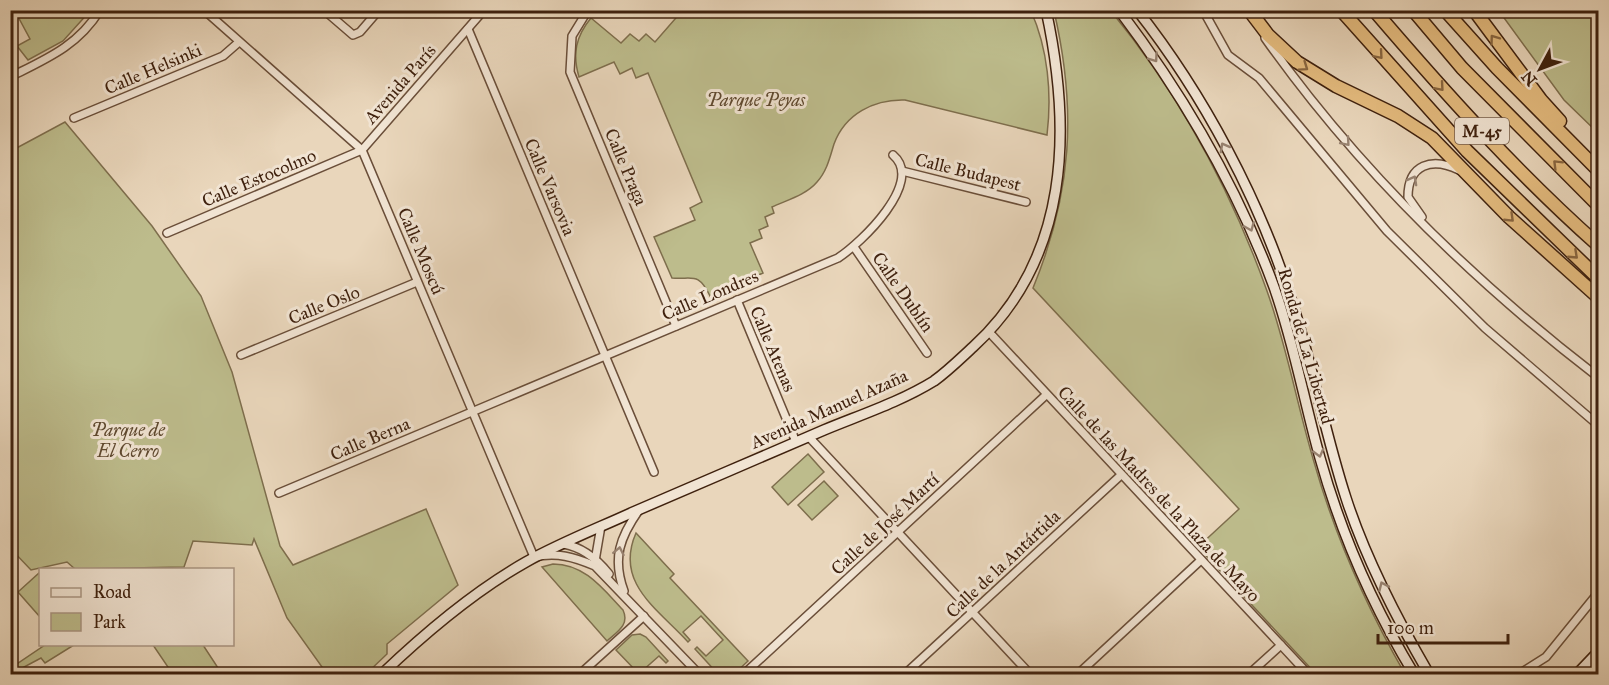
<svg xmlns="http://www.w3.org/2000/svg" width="1609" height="685" font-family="'IM FELL Great Primer',serif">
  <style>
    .green { fill: #bdbc8c; stroke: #7e6e4d; stroke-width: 1.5 }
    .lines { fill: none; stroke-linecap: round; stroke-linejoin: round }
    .street-casing { stroke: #6a4e39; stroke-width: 10 }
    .secondary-casing { stroke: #3f210e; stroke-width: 12 }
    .highway-casing { stroke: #3f210e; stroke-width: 15 }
    .street { stroke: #f1e4d3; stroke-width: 7 }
    .secondary { stroke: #f1e4d3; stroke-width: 9 }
    .highway { stroke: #e4bb7e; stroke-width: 12 }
    .oneway { stroke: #896640 }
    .oneway2 { stroke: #988270 }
    .labels { text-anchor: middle; stroke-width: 6; stroke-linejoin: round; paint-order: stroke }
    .shield { fill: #f1e4d3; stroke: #745c49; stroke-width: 1.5 }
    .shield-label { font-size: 16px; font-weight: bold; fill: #3f210e }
    .street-label { font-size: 18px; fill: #3f210e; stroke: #f1e4d3 }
    .park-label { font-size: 18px; font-style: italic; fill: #5e482e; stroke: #f1e4d3 }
  </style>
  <rect width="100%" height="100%" fill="#e9d6bb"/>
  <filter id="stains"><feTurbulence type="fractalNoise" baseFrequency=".00333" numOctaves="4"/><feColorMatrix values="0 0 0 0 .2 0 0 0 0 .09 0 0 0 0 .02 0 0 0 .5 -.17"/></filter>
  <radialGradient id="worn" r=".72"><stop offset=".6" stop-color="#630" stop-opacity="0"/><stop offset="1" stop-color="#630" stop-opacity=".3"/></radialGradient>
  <g class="green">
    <path d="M15 11H90L63 41 28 60 17 46 30 39Z"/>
    <path d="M682 11H1031C1048 49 1052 94 1047 135L905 100C874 99 845 114 834 144 830 157 827 171 817 182 806 195 787 200 772 207L774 213 765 217 768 226 759 230 762 238 750 243 763 273 710 296C698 271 692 280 672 278L654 237 695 220 690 208 702 202 648 73 636 78 632 68 620 74 614 62 579 77C572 54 576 36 591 18L621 43 630 34 639 41 646 34 655 42Z"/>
    <path d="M1054 11H1111C1179 94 1231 190 1267 291 1287 347 1297 405 1314 462 1335 536 1367 608 1405 674H1316L1198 547 1239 509 1033 288C1072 193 1077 110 1054 11Z"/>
    <path d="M1499 11H1598V133L1564 100Z"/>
    <path d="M65 122 152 226 201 296 232 372 280 546 293 565 426 509 458 585 387 644V654L366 674H327L287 618 254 539 252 545 193 541 184 567 75 569 67 562 31 570 11 549V151Z"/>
    <path d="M808 454 824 472 788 505 772 487Z"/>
    <path d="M824 481 838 496 812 520 798 505Z"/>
    <path d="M636 533 674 574 670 578 748 661 734 674H718L695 649 697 647 706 656 723 640 701 616 683 632 690 640 688 642C658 609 614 583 636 533Z"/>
    <path d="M553 564C585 564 603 589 623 610 630 625 617 632 607 641L542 567Z"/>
    <path d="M39 573 40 575V617L18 592Z"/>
    <path d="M640 634 646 637 668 661 666 663 659 656 641 672 643 674H639L616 650 632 635Z"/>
    <path d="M45 645H74L45 663 41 658 11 674V668Z"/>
    <path d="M153 645H203L222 674H158L168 667Z"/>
  </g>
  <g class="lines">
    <g class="street-casing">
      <g id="street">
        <path d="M204 10 362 150 534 557C557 552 574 557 595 566L699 674"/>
        <path d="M324 10 353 35 360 32 379 10"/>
        <path d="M588 10 572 36 570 72 676 326"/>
        <path d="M1203 10 1228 55 1259 78 1387 231 1485 328 1598 425"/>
        <path d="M468 29 654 472"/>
        <path d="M1265 38C1357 168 1472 280 1598 377"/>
        <path d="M10 77C46 59 78 46 100 10"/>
        <path d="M74 118 223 56 239 42"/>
        <path d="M902 171 1026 202"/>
        <path d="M1422 217 1408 197C1408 164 1432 157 1459 170"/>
        <path d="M167 233 362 150 484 10"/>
        <path d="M854 247 927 353"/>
        <path d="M737 300 796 442"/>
        <path d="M989 332 1308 674"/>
        <path d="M241 355 417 282"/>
        <path d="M809 437 1030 674"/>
        <path d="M279 493 838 258C861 243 925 182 893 155"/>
        <path d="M563 544C583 547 597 559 609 574"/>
        <path d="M595 561 601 526"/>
        <path d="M624 591C612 558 620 537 639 510"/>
        <path d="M580 674 644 616"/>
        <path d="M744 674 1046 395"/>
        <path d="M905 674 1121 475"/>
        <path d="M1078 674 1201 560"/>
        <path d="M1249 674 1281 645"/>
        <path d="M1519 674 1546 657 1598 593"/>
      </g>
    </g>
    <g class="secondary-casing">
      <g id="secondary">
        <path d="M1119 10C1184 96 1237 186 1274 287 1294 343 1304 401 1320 458 1341 533 1374 608 1414 674"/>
        <path d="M1137 10C1204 95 1259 199 1292 302 1313 366 1325 434 1346 498 1366 560 1397 619 1429 674"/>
        <path d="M382 674C426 632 473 592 526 562 560 543 596 529 631 513 695 485 760 458 824 430 860 415 900 402 934 381 948 371 961 358 973 347 1070 258 1072 130 1046 10"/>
        <path d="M1577 674 1598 652"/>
        <path d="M1595 674 1598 671"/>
      </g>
    </g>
    <g class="highway-casing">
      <g id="highway">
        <path d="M1249 10 1268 35 1297 62 1336 86 1398 116 1432 138 1509 217 1598 297"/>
        <path d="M1341 10 1467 151 1598 278"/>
        <path d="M1374 10C1445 93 1517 173 1598 245"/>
        <path d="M1413 10 1462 68 1598 205"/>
        <path d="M1445 10 1497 68 1598 170"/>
        <path d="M1474 10 1541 100 1560 121"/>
      </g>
    </g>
    <use href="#street" class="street"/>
    <use href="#secondary" class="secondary"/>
    <use href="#highway" class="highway"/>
  </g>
  <defs><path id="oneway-chevron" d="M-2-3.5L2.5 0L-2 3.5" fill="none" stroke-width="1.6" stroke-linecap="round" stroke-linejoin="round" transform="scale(1.5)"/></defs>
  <g class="oneway">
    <use href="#oneway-chevron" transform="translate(1494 39) rotate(-126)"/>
    <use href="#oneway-chevron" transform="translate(1379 55) rotate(49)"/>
    <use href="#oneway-chevron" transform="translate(1304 67) rotate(35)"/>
    <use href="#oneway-chevron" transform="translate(1440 87) rotate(49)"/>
    <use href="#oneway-chevron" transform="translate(1557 164) rotate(-135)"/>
    <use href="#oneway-chevron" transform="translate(1510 218) rotate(44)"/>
    <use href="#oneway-chevron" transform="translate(1574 255) rotate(43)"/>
  </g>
  <g class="oneway2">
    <use href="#oneway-chevron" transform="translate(1154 58) rotate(55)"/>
    <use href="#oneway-chevron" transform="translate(1346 142) rotate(49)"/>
    <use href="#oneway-chevron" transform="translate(1224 147) rotate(-119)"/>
    <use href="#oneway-chevron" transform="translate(1413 180) rotate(-61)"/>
    <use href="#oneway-chevron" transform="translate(1250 227) rotate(67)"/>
    <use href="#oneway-chevron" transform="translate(1319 453) rotate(75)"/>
    <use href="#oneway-chevron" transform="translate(619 551) rotate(-79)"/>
    <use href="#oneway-chevron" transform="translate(1383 586) rotate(-114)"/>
  </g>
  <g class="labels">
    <rect class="shield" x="1455" y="118" width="54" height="26" rx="4.5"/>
    <g class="shield-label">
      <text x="1482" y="137">M-45</text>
    </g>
    <g class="street-label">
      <text transform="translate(153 69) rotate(-23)" y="6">Calle Helsinki</text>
      <text transform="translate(400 84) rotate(-49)" y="6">Avenida París</text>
      <text transform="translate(626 167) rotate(67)" y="6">Calle Praga</text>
      <text transform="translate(968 172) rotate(14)" y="6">Calle Budapest</text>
      <text transform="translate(259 178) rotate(-23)" y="6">Calle Estocolmo</text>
      <text transform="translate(550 187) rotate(67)" y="6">Calle Varsovia</text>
      <text transform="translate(421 251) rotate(67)" y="6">Calle Moscú</text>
      <text transform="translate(903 292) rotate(55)" y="6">Calle Dublín</text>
      <text transform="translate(710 295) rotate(-23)" y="6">Calle Londres</text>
      <text transform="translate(324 305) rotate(-22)" y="6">Calle Oslo</text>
      <text transform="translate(1306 346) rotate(74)" y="6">Ronda de La Libertad</text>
      <text transform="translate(773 349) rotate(67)" y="6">Calle Atenas</text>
      <text transform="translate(829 409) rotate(-24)" y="6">Avenida Manuel Azaña</text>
      <text transform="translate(370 439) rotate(-23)" y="6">Calle Berna</text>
      <text transform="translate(1159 494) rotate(47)" y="6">Calle de las Madres de la Plaza de Mayo</text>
      <text transform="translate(885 524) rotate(-43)" y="6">Calle de José Martí</text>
      <text transform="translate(1003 564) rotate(-43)" y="6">Calle de la Antártida</text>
    </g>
    <g class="park-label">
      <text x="756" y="106">Parque Peyas</text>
      <text x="128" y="436">Parque de<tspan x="128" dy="21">El Cerro</tspan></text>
    </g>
  </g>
  <rect width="1609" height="685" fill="none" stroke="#e9d6bb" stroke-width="36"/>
  <rect x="12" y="12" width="1585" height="661" fill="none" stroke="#3f210e" stroke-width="3"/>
  <rect x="18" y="18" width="1573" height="649" fill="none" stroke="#3f210e" stroke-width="1.5"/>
  <rect x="39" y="568" width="195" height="78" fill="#f1e4d3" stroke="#aa9684" stroke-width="1.5"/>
  <rect x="51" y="588" width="30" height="9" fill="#f1e4d3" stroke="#aa9684" stroke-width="1.5"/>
  <text x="93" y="598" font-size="18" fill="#3f210e">Road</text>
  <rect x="51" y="613" width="30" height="18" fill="#bdbc8c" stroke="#aa9684" stroke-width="1.5"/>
  <text x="93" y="628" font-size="18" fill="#3f210e">Park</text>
  <g transform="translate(1540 69) rotate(229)" stroke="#f1e4d3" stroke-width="4.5" paint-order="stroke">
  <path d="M0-4.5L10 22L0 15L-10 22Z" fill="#3f210e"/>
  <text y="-9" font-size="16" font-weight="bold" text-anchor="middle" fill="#3f210e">N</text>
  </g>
  <path d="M1378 634v9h130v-9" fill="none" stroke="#3f210e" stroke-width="3"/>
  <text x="1387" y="634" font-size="18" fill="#3f210e" stroke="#f1e4d3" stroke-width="4.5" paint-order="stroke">100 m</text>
  <rect width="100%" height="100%" filter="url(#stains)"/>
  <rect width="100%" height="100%" fill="url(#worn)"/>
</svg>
